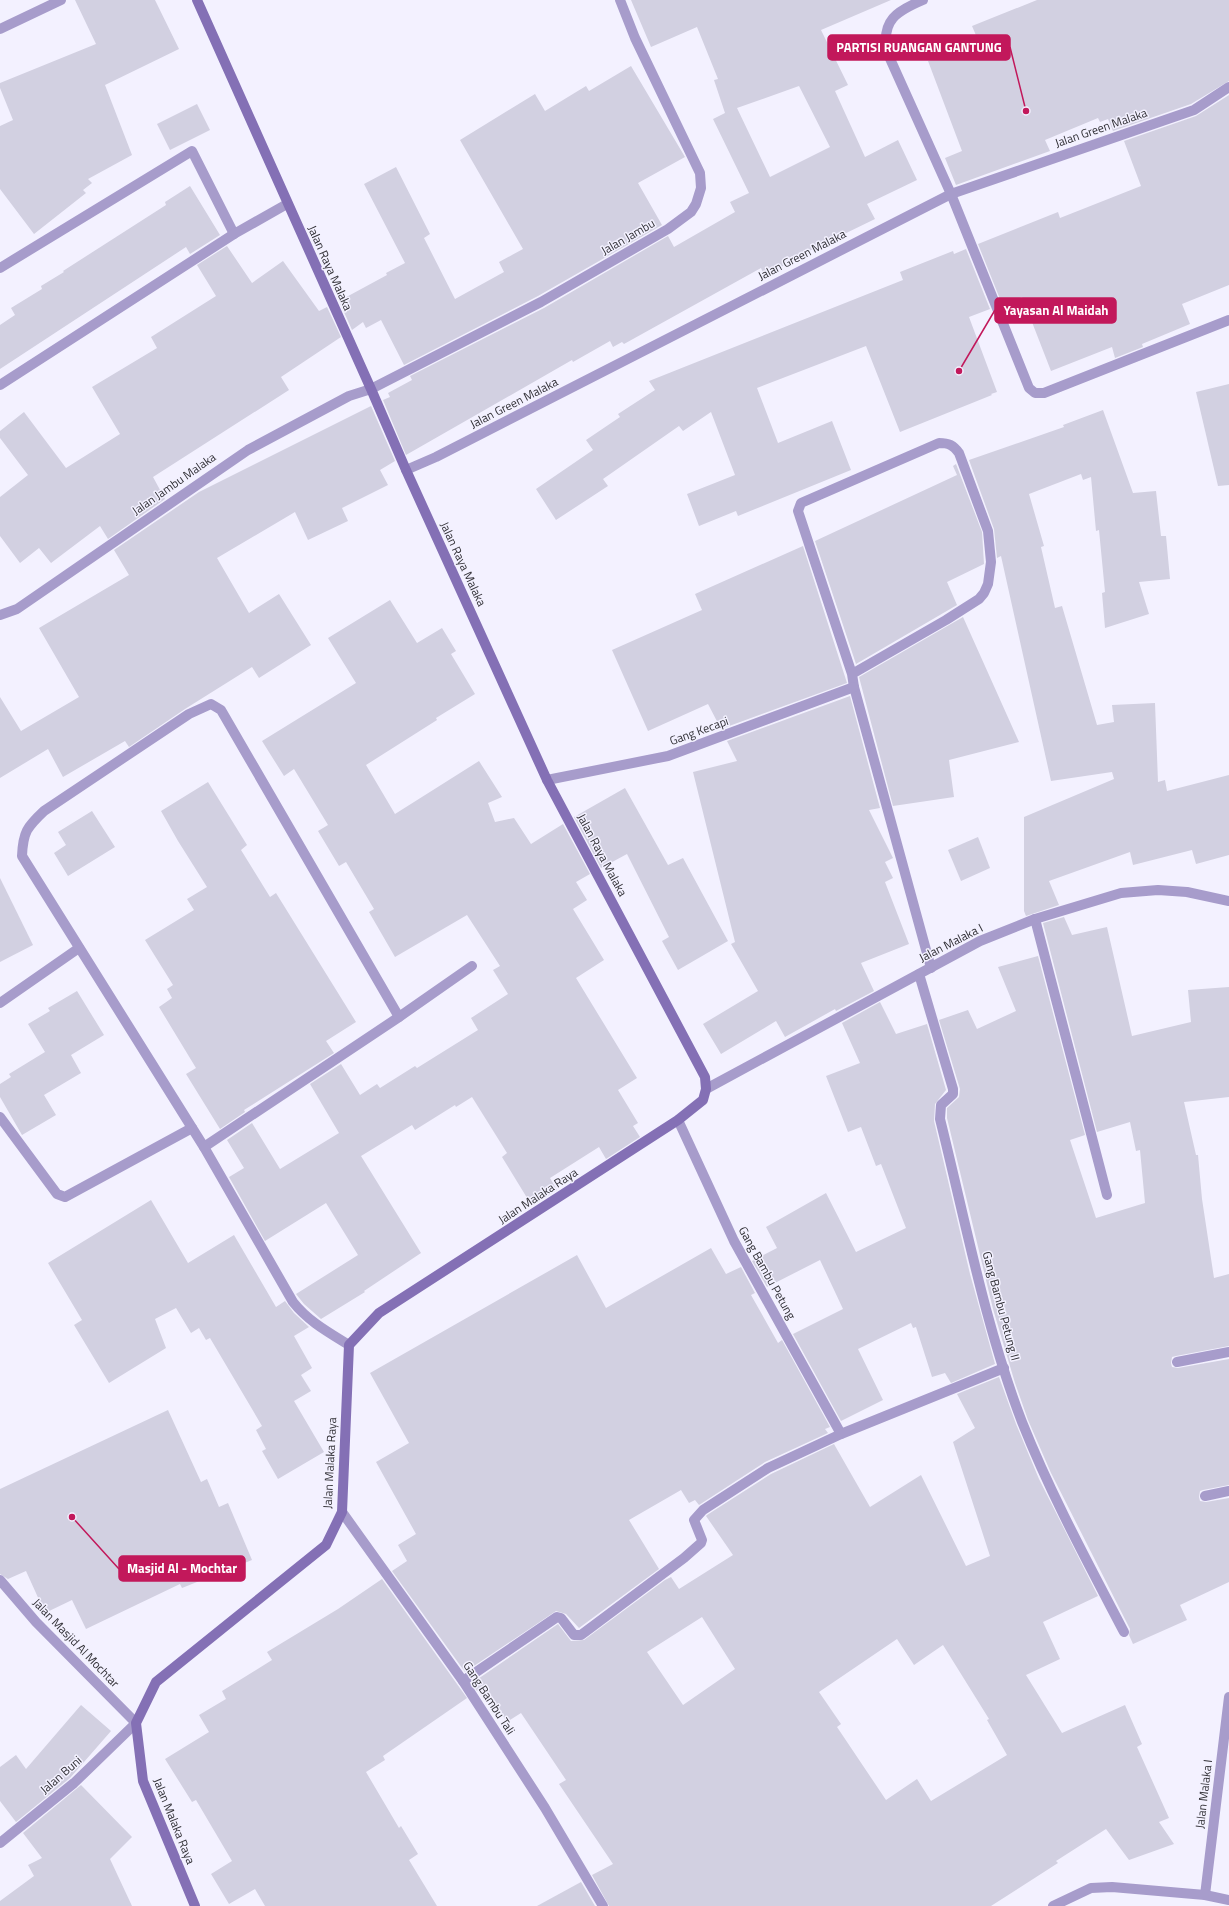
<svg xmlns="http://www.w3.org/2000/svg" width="1229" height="1906" font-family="'Titillium Web',sans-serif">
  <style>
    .building { fill: #d2d0e1; fill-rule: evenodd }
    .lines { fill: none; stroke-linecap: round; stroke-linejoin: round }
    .street { stroke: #a79ccb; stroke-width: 10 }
    .secondary { stroke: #8470b5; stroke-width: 10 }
    .labels { text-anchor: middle; stroke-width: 3; stroke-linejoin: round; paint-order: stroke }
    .street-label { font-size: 12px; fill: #313036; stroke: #f3f1ff }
    .leader { fill: none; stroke: #c2185b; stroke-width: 1.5 }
    .callout-dot { fill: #c2185b; stroke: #f3f1ff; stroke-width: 1.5 }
    .callout { fill: #c2185b; stroke: #c2185b; stroke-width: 1.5 }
    .callout-label { font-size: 13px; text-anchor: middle; font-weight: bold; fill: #fff }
  </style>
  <rect width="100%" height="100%" fill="#f3f1ff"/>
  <g class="building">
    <path d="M75 0H155L179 49 105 85 132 155 88 179 92 183 83 190 86 193 34 234 0 189V126L13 120 0 88V83L96 44Z"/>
    <path d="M631 0H891L821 30 848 85 835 91 865 157 898 140 917 180 867 204 875 219 797 257 798 259 764 275 761 268 624 344 622 342 613 347 610 341 573 362 572 360 406 455 383 400 390 397 388 393 412 380 410 376 544 308 668 236 674 247 735 212 730 202 749 193 713 119 725 113 714 80 718 79 697 27 651 47ZM799 86 830 147 770 177 737 108Z"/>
    <path d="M1037 0H1229V81L1191 104 1113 131 1108 119 1100 122 1098 118 1045 140 1050 151 956 185 945 158 962 151 928 61 978 40 972 26Z"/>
    <path d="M631 66 685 157 638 183 662 225 538 296 404 365 381 320 366 328 363 322 352 330 339 301 387 275 386 273 405 263 364 184 396 167 430 234 424 238 455 299 504 272 499 262 523 249 460 140 535 94 545 111 586 86 589 91Z"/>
    <path d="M1229 95V285L1182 304 1190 324 1142 344 1143 347 1115 358 1112 347 1051 371 1023 299 1022 297 1002 304 978 244 1058 212 1060 218 1141 186 1124 141 1196 116Z"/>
    <path d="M197 104 210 130 170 150 157 124Z"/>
    <path d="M190 186 220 235 190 254 186 247 0 369V325L15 315 11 308 42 289 41 286 64 272 63 271 166 205 165 202Z"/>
    <path d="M227 246 252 283 283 261 319 311 327 307 341 337 281 377 289 390 153 477 165 499 108 539 100 526 51 563 39 548 20 563 0 536V497L28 475 0 438V431L24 412 66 468 120 434 92 387 157 348 151 337 216 296 197 265Z"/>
    <path d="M966 249 990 309 969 317 997 392 991 394 992 395 900 432 866 346 757 388 778 443 832 421 851 470 738 516 736 511 699 526 687 494 735 475 711 412 683 431 679 426 603 479 608 486 556 520 536 489 593 450 586 440 620 417 618 414 655 390 649 381 903 280 900 272 953 251 954 254Z"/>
    <path d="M1229 384V485L1218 486 1196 392Z"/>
    <path d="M371 406 395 461 380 470 388 485 342 508 348 521 308 540 295 512 217 558 249 613 279 594 311 645 259 678 252 667 185 709 129 747 125 741 63 777 48 749 0 778V697L21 731 79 697 39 628 129 575 114 550 199 492Z"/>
    <path d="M1103 410 1133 493 1156 491 1161 536H1166L1170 579 1139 582 1149 614 1105 628 1102 593 1105 592 1099 530 1096 531 1091 477 1083 480 1081 474 1029 494 1044 546 1041 547 1055 608 1062 606 1097 725 1114 722 1112 705 1155 703 1158 782 1165 780 1167 791 1229 775V855L1196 864 1192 850 1133 865 1130 852 1049 881 1059 905 1026 916 1024 911V817L1114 779 1112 772 1051 781 1001 556 997 558 994 529 969 460 1064 427 1063 425Z"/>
    <path d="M956 464 982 532 984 564 947 582 957 605 856 664 815 541 957 475 953 466Z"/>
    <path d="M803 546 847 683 721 729 708 704 648 731 612 650 702 610 695 594Z"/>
    <path d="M390 600 417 643 442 628 456 651 451 654 475 694 436 718 437 720 366 765 395 814 479 761 502 797 488 803 495 822 514 818 531 844 563 824 590 874 576 882 587 900 573 909 604 960 576 978 637 1078 618 1090 638 1123 633 1126 640 1137 606 1159 599 1147 550 1178 557 1190 532 1206 502 1157 507 1153 472 1097 456 1107 455 1105 415 1130 412 1125 361 1156 421 1253 364 1291 365 1292 321 1319 304 1304 296 1294 358 1255 326 1203 265 1241 229 1177 244 1168 227 1140 252 1123 280 1169 339 1133 310 1084 341 1064 360 1095 377 1084 380 1088 415 1066 417 1068 478 1030 471 1018 508 994 493 970 500 966 467 915 395 957 369 912 374 909 346 862 339 866 318 831 328 825 294 769 284 776 262 741 356 683 328 638Z"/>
    <path d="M963 617 1019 742 949 760 954 797 893 806 859 677Z"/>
    <path d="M850 696 880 808 869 810 893 858 885 862 893 878 885 882 909 944 861 963 874 991 836 1011 835 1009 785 1037 776 1021 721 1054 703 1024 758 991 731 944 735 942 693 772 737 761 727 741Z"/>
    <path d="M208 782 247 845 241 850 270 897 276 893 356 1022 326 1041 334 1053 244 1110 245 1112 220 1129 186 1074 196 1068 159 1007 172 998 167 989 173 985 145 940 194 910 187 899 207 887 178 841 161 811Z"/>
    <path d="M625 788 668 865 683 858 728 941 678 970 662 941 669 937 627 854 601 868 574 817Z"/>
    <path d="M92 811 115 847 68 876 54 853 66 845 58 832Z"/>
    <path d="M978 837 990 868 961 881 948 850Z"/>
    <path d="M0 878 33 945 0 962Z"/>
    <path d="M1064 917 1072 935 1107 927 1132 1036 1191 1022 1188 990 1229 987V1097L1184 1102 1196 1155H1198L1202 1199 1214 1278 1229 1274V1346L1176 1356 1172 1357 1171 1363 1172 1367 1178 1368 1229 1359V1485L1203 1490 1200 1491 1199 1497 1200 1501 1206 1502 1229 1498V1582L1180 1605 1187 1620 1133 1644 1129 1635 1130 1629 1051 1473 1028 1420 1015 1383 993 1309 947 1118V1108L959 1097 960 1089 939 1020 968 1010 977 1029 1016 1011 998 967 1038 956 1085 1135 1070 1140 1096 1218 1145 1203 1140 1150 1136 1151 1130 1122 1097 1132 1043 923Z"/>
    <path d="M77 991 104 1035 71 1055 81 1073 44 1095 56 1115 22 1135 0 1097V1084L11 1077 9 1074 45 1052 28 1024 50 1011 48 1008Z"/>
    <path d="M880 1002 896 1034 927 1024 946 1090 935 1104 934 1121 970 1274 995 1364 951 1383 945 1373 932 1377 916 1327 913 1328 911 1323 858 1349 883 1400 841 1421 793 1334 843 1309 820 1260 767 1287 752 1261 777 1248 766 1227 826 1193 856 1252 906 1228 881 1164 876 1166 861 1127 848 1132 826 1076 860 1063 842 1023Z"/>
    <path d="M151 1200 188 1263 234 1235 276 1307 285 1301 294 1313 309 1327 294 1336 312 1368 301 1375 311 1391 294 1401 324 1452 278 1479 262 1451 266 1449 256 1430 262 1426 210 1338 206 1340 199 1328 191 1333 176 1308 155 1319 166 1348 109 1383 74 1325 82 1320 48 1263Z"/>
    <path d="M711 1248 726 1274 741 1267 755 1293 751 1295 778 1343 782 1340 830 1427 825 1429 828 1433 765 1462 699 1505 695 1500 689 1503 681 1490 629 1520 659 1569 579 1628 566 1614 556 1611 465 1672 392 1571 407 1561 398 1545 416 1534 376 1462 409 1443 370 1373 577 1255 606 1308Z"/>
    <path d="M999 1377 1016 1424 1039 1479 1098 1596 1043 1622 1060 1659 1026 1675 1062 1733 1125 1705 1142 1744 1137 1747 1169 1818 1159 1822 1174 1844 1129 1860 1106 1829 1056 1861 1058 1863 991 1906H609L592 1875 613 1864 559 1784 566 1780 521 1713 507 1722 483 1687 477 1691 472 1683 558 1624 571 1641 584 1640 665 1580 671 1577 679 1589 733 1555 706 1516 707 1515 771 1474 834 1444 870 1507 921 1475 966 1566 990 1556 953 1442 975 1428 957 1394ZM702 1617 735 1669 683 1705 647 1652ZM897 1639 914 1665 943 1645 989 1719 987 1720 1007 1755 931 1801 917 1779 886 1800 837 1727 841 1724 819 1692Z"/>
    <path d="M168 1410 201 1482 207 1479 219 1507 228 1503 252 1560 182 1588 180 1584 86 1629 72 1600 45 1613 26 1571 8 1579 0 1574V1489Z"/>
    <path d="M382 1579 467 1698 383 1756 385 1760 366 1772 399 1828 401 1826 418 1854 409 1860 437 1906H265L255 1889 229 1904 211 1874 232 1861 196 1800 192 1802 165 1759 209 1732 199 1715 226 1699 222 1691 272 1660 267 1652 338 1609Z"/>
    <path d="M81 1705 111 1731 70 1778 16 1822 0 1801V1767L16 1755 26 1769Z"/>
    <path d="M81 1785 132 1837 110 1859 132 1906H0V1901L34 1876 28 1865 42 1858 23 1833Z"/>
    <path d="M581 1882 595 1906H537Z"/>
  </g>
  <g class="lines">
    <g class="street">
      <path d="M923 0C897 11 881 20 887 52L951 194 1029 388 1035 393H1044L1229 320"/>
      <path d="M0 29 61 0"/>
      <path d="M0 268 192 151 234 234"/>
      <path d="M0 385 234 234 287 204"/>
      <path d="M406 470 436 457 951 194 1194 110 1229 87"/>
      <path d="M0 615 17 609 248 450 349 396 371 389 541 302 668 229 691 212 696 204 701 188 700 173 635 38 620 0"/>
      <path d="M852 674 946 620 979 599 984 593 988 584 991 562 988 531 959 453C953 445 949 443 939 443L801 503 798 511 852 674 854 687 931 968"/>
      <path d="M547 780 668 756 854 687"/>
      <path d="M1035 919 1107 1195"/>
      <path d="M919 974 953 1089V1094L941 1105 940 1119C965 1219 985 1326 1022 1422 1051 1495 1088 1563 1124 1632"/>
      <path d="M0 1003 79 948"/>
      <path d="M706 1089 980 941 1035 919 1121 893 1158 890 1187 892 1229 901"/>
      <path d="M0 1117 57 1194 65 1197 192 1128"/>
      <path d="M678 1120 734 1241 841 1434"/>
      <path d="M204 1147 399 1017 472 966"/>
      <path d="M349 1345C328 1332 308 1321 293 1302L204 1147 22 856C23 832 27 827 44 811L189 714 211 704 221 710 399 1017"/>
      <path d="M1177 1362 1229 1352"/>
      <path d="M1205 1496 1229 1491"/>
      <path d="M342 1512 463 1681 545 1808 603 1906"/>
      <path d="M0 1580 36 1622 136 1723 74 1783 0 1843"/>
      <path d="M463 1681 557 1617 561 1618 574 1635H581L684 1558 701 1543 702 1540 694 1520 703 1510 768 1468 841 1434 1004 1368"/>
      <path d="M1205 1895 1229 1697"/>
      <path d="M1053 1906 1091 1888 1112 1887 1205 1895 1229 1900"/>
    </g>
    <path class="secondary" d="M195 1906 143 1781 136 1723 156 1682 326 1545 342 1512 349 1345 379 1313 678 1120 703 1100 706 1089 705 1077 547 780 406 470 371 389 197 0"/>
  </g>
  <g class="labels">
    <g class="street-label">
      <text transform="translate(1101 128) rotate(-19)" y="4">Jalan Green Malaka</text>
      <text transform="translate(628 237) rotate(-30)" y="4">Jalan Jambu</text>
      <text transform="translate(802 255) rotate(-27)" y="4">Jalan Green Malaka</text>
      <text transform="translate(330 268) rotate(66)" y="4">Jalan Raya Malaka</text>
      <text transform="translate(514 403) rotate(-27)" y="4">Jalan Green Malaka</text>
      <text transform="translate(174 484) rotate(-35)" y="4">Jalan Jambu Malaka</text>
      <text transform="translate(463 564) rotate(65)" y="4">Jalan Raya Malaka</text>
      <text transform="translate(699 731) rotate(-20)" y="4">Gang Kecapi</text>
      <text transform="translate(602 855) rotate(62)" y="4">Jalan Raya Malaka</text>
      <text transform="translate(951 943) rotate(-27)" y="4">Jalan Malaka I</text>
      <text transform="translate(538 1196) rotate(-33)" y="4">Jalan Malaka Raya</text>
      <text transform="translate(767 1273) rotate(61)" y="4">Gang Bambu Petung</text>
      <text transform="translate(1001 1306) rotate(75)" y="4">Gang Bambu Petung II</text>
      <text transform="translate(330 1463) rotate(-87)" y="4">Jalan Malaka Raya</text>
      <text transform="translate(76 1643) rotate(46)" y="4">Jalan Masjid Al Mochtar</text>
      <text transform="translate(489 1698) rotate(57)" y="4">Gang Bambu Tali</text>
      <text transform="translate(61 1775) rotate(-41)" y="4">Jalan Buni</text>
      <text transform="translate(1204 1794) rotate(-83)" y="4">Jalan Malaka I</text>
      <text transform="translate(174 1821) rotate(68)" y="4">Jalan Malaka Raya</text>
    </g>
  </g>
  <path class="leader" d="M1026 111L1010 47M959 371L995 310M72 1517L119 1569"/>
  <g class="callout-dot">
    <circle cx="1026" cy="111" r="4"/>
    <circle cx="959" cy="371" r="4"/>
    <circle cx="72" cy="1517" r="4"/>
  </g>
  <g class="callout">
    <rect x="828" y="35" width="182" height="25" rx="4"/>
    <rect x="995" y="298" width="121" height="25" rx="4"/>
    <rect x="119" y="1556" width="126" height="25" rx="4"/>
  </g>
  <g class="callout-label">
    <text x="919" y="52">PARTISI RUANGAN GANTUNG</text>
    <text x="1056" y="315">Yayasan Al Maidah</text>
    <text x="182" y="1573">Masjid Al - Mochtar</text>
  </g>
</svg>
